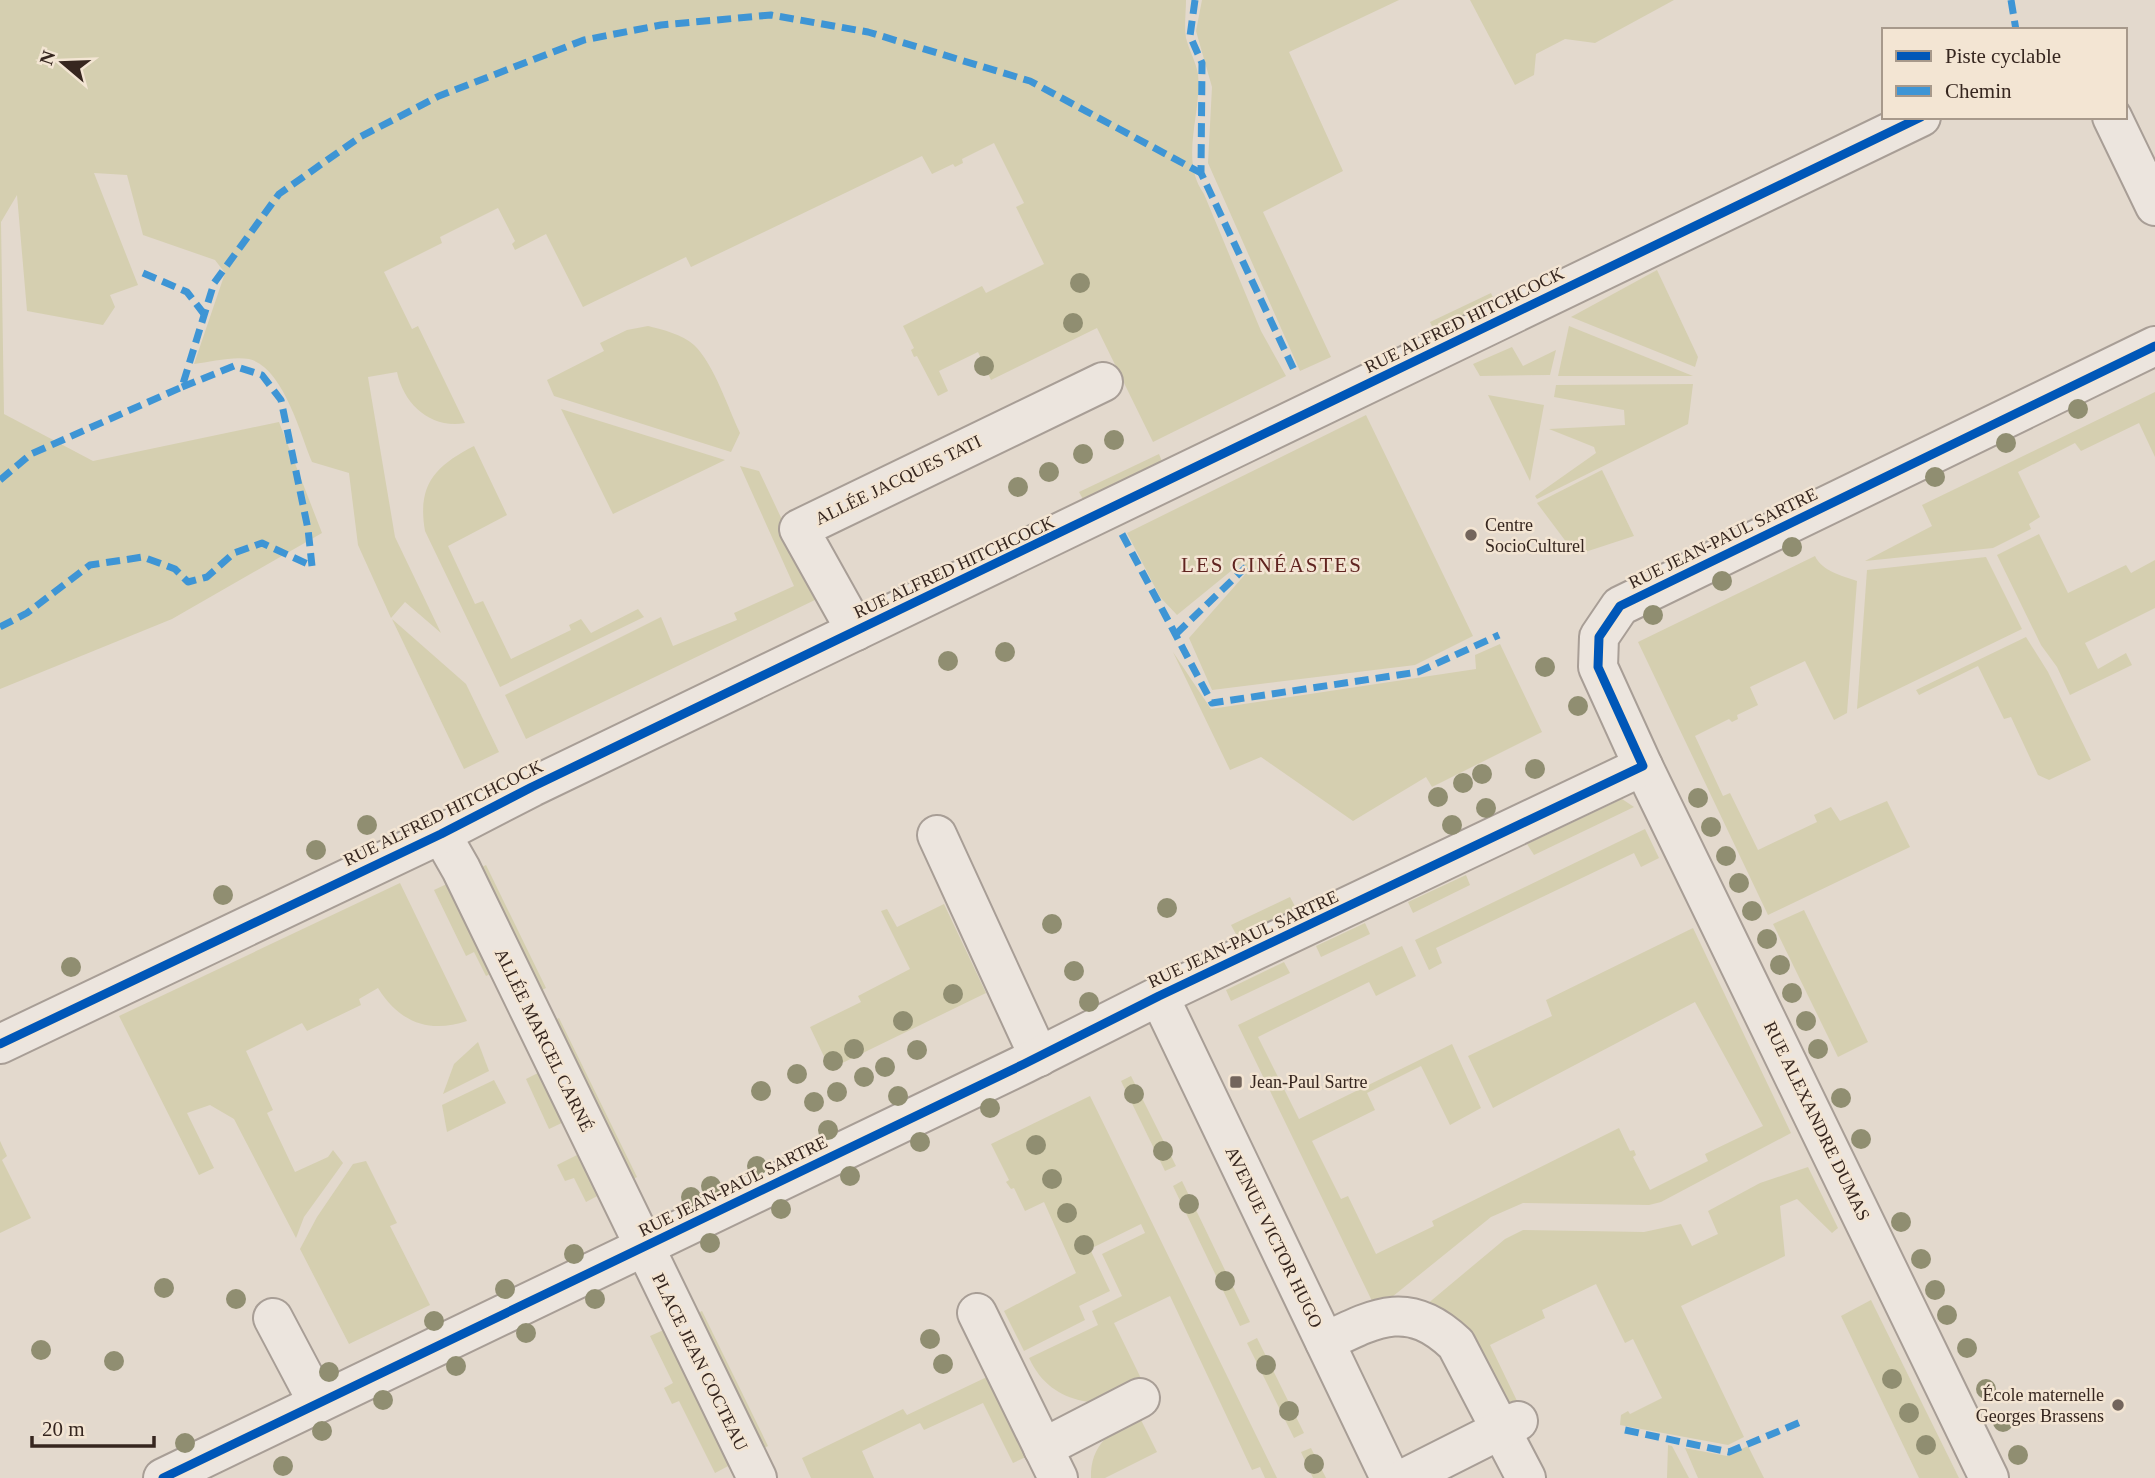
<svg xmlns="http://www.w3.org/2000/svg" width="2155" height="1478" font-family="'Times New Roman',serif">
  <style>
    .green { fill: #d5cfb0 }
    .lines { fill: none; stroke-linecap: round; stroke-linejoin: round }
    .minor-casing { stroke: #a89e96; stroke-width: 42 }
    .minor { stroke: #ece5de; stroke-width: 38 }
    .quiet { stroke: #3e95d5; stroke-width: 7; stroke-dasharray: 14 7; stroke-linecap: butt }
    .cycleway-casing { stroke: #f3e5d3; stroke-width: 13 }
    .cycleway { stroke: #0057b8; stroke-width: 9 }
    .tree { fill: #908e71 }
    .poi-dot { fill: #73655c; stroke: #f3e5d3; stroke-width: 2.5 }
    .labels { text-anchor: middle; stroke-width: 5; stroke-linejoin: round; paint-order: stroke }
    .street-label { font-size: 18px; fill: #36261f; stroke: #f3e5d3 }
    .poi-label { font-size: 18px; fill: #36261f; stroke: #f3e5d3; text-anchor: start }
    .quarter-label { font-size: 21px; letter-spacing: 2px; fill: #602420; stroke: #f3e5d3 }
  </style>
  <rect width="100%" height="100%" fill="#e3d9cd"/>
  <g class="green">
    <path d="M0 0H1186C1186 12 1184 26 1186 38 1189 50 1196 62 1198 74 1202 115 1179 159 1204 194L1261 331 1286 376 1153 442 1097 328 991 380 978 352 939 371 948 391 938 396 917 356 914 357 911 350 914 348 903 326 982 286 986 293 1044 264 1016 207 1024 203 994 143 962 159 963 163 955 167 953 164 932 174 922 156 691 267 686 257 583 307 546 234 515 250 512 244 515 241 498 208 440 237 442 243 384 272 412 329 418 326 465 423C431 429 404 405 397 372L368 377 395 537 441 633 405 602 391 618 358 545 349 473 312 462C300 433 283 367 249 359 233 356 210 362 194 364L225 273 215 260 143 235 127 175 94 173 138 285 110 295 115 307 103 325 27 311 17 195 1 222 4 414 93 461 279 422 322 533 172 619 0 689Z"/>
    <path d="M1202 0H1399L1289 52 1343 171 1263 212 1331 357 1300 371 1208 163 1212 87 1196 31Z"/>
    <path d="M1470 0H1674L1595 43 1565 39 1536 54 1534 75 1515 85Z"/>
    <path d="M1657 270 1698 357 1695 367 1571 317Z"/>
    <path d="M1491 293 1496 304 1435 333 1430 322Z"/>
    <path d="M648 326C663 330 682 334 694 345 714 364 728 408 740 433L731 452 554 396 547 380 604 351 600 343 627 330Z"/>
    <path d="M1569 326 1693 376H1558Z"/>
    <path d="M1512 347 1523 366 1556 350 1550 375 1480 376 1473 364Z"/>
    <path d="M1693 384 1688 424 1537 499 1535 496 1596 453 1594 447 1549 429 1625 425 1624 410 1554 397 1556 385Z"/>
    <path d="M2155 392V457L2139 423 2081 451 2075 443 2018 472 2040 517 2029 524 2031 529 1993 548 1865 561 1932 526 1922 505Z"/>
    <path d="M1488 395 1544 405 1530 481Z"/>
    <path d="M561 409 725 460 613 514Z"/>
    <path d="M1366 415 1473 636 1415 665 1212 690 1189 638 1249 570 1242 562 1177 615 1160 597 1127 533Z"/>
    <path d="M474 446 507 515 448 546 475 604 483 601 511 659 571 630 569 625 581 619 591 633 638 609 644 617 500 687 425 531C417 485 435 466 474 446Z"/>
    <path d="M1159 454 1165 469 1085 503 1079 492Z"/>
    <path d="M740 466 759 471 819 598 526 739 505 695 661 617 673 646 737 620 734 613 794 586Z"/>
    <path d="M1602 470 1634 536 1576 555 1537 503Z"/>
    <path d="M2039 534 2068 593 2126 565 2131 573 2155 560V608L2085 643 2098 669 2126 653 2132 665 2070 695 2057 667 2041 645 1997 555Z"/>
    <path d="M1815 556C1822 571 1842 576 1857 581L1847 713 1834 720 1805 661 1750 687 1758 705 1737 715 1738 719 1732 722 1729 719 1695 736 1723 796 1730 793 1758 850 1817 822 1814 815 1831 807 1840 821 1887 801 1910 847 1768 915 1638 642Z"/>
    <path d="M1986 557 2022 629 1857 709 1867 570Z"/>
    <path d="M392 619 466 684 499 752 464 769Z"/>
    <path d="M2026 637 2048 672 2091 760 2049 780 2038 775 2011 717 2004 719 1978 666 1919 695 1916 690Z"/>
    <path d="M1500 644 1542 732 1432 787 1426 777 1353 821 1261 757 1230 770 1173 652 1211 709 1476 669 1475 655Z"/>
    <path d="M1622 799 1634 807 1534 855 1527 844Z"/>
    <path d="M1645 829 1659 858 1641 867 1634 853 1436 948 1442 963 1429 970 1415 940Z"/>
    <path d="M486 865 546 988 536 993 476 870Z"/>
    <path d="M1466 875 1470 885 1413 913 1408 902Z"/>
    <path d="M451 882 496 971 486 976 474 952 466 956 434 890Z"/>
    <path d="M400 883 467 1021C429 1034 399 1022 378 988L359 999 361 1005 307 1031 302 1023 246 1051 273 1110 267 1113 295 1172 328 1157 333 1150 343 1163 304 1217 296 1238 234 1119 210 1105 187 1113 214 1168 199 1175 119 1016Z"/>
    <path d="M1290 897 1296 908 1237 936 1231 925Z"/>
    <path d="M944 904 986 993 830 1069 810 1027 861 1002 858 996 910 969 881 911 887 909 897 927Z"/>
    <path d="M1804 910 1868 1042 1838 1057 1773 924Z"/>
    <path d="M1365 923 1370 934 1321 957 1316 946Z"/>
    <path d="M1693 928 1791 1133 1661 1202 1649 1205 1523 1203 1491 1217 1387 1301 1373 1303 1238 1025 1402 946 1416 976 1376 996 1369 982 1258 1037 1299 1119 1452 1044 1481 1108 1450 1125 1421 1066 1367 1093 1375 1110 1312 1141 1341 1199 1348 1196 1376 1254 1434 1226 1432 1221 1619 1128 1630 1151 1634 1150 1636 1155 1633 1157 1650 1190 1708 1161 1705 1154 1763 1126 1695 1002 1493 1108 1468 1056 1552 1016 1546 1000Z"/>
    <path d="M1284 962 1290 973 1231 1001 1226 990Z"/>
    <path d="M559 1018 637 1177 627 1182 549 1023Z"/>
    <path d="M478 1042 489 1071 443 1094 454 1064Z"/>
    <path d="M544 1070 568 1120 549 1129 526 1079Z"/>
    <path d="M1131 1076 1176 1166 1165 1171 1121 1081Z"/>
    <path d="M494 1080 506 1103 447 1132 442 1105Z"/>
    <path d="M1090 1096 1277 1478H1265L1260 1467 1252 1470 1170 1296 1114 1323 1154 1405C1103 1403 1054 1411 1029 1358L1098 1325 1092 1311 1122 1296 1102 1254 1145 1233 1141 1224 1090 1249 1110 1291 1079 1306 1085 1320 1024 1351 1004 1311 1076 1273 1044 1202 1025 1211 1014 1188 1011 1189 1006 1182 1009 1180 991 1144Z"/>
    <path d="M0 1141 7 1156 2 1160 31 1218 0 1233Z"/>
    <path d="M583 1152 603 1193 586 1202 574 1178 565 1181 557 1165Z"/>
    <path d="M366 1161 397 1223 390 1226 430 1305 349 1344 300 1249 317 1217 353 1164Z"/>
    <path d="M1808 1167 1838 1228 1832 1233 1797 1199 1780 1206 1785 1256 1681 1306 1744 1437 1728 1445 1620 1425 1621 1415 1628 1411 1630 1414 1662 1398 1633 1339 1625 1343 1596 1284 1542 1310 1545 1318 1490 1345 1519 1405 1505 1412 1426 1305 1505 1239 1523 1230 1644 1232 1681 1224 1692 1246 1718 1234 1708 1211 1760 1183Z"/>
    <path d="M1182 1181 1250 1322 1240 1326 1173 1186Z"/>
    <path d="M1871 1300 1959 1478H1919L1841 1316Z"/>
    <path d="M702 1311 768 1446 758 1451 692 1316Z"/>
    <path d="M668 1328 734 1463 715 1473 679 1401 672 1404 664 1388 673 1383 650 1336Z"/>
    <path d="M1257 1338 1304 1433 1294 1438 1247 1343Z"/>
    <path d="M989 1376 1028 1456 1013 1463 983 1403 924 1430 920 1423 862 1451 874 1478H811L802 1458 903 1409 907 1415Z"/>
    <path d="M1138 1414 1157 1452 1105 1478H1091C1090 1444 1112 1431 1138 1414Z"/>
    <path d="M1668 1445 1672 1446 1689 1478H1667Z"/>
    <path d="M1748 1446 1764 1478H1698L1685 1448 1727 1456Z"/>
    <path d="M1311 1448 1326 1478H1313L1301 1452Z"/>
  </g>
  <g class="lines">
    <g class="minor-casing">
      <g id="minor">
        <path d="M2112 117 2155 206"/>
        <path d="M856 631 799 529 1103 382"/>
        <path d="M1643 766 1989 1478"/>
        <path d="M441 834 461 869 757 1478"/>
        <path d="M937 835 1039 1057"/>
        <path d="M1159 996 1390 1478"/>
        <path d="M0 1044 441 834 532 787 1921 117"/>
        <path d="M977 1313 1058 1478"/>
        <path d="M273 1318 318 1403"/>
        <path d="M1325 1342C1376 1317 1409 1299 1456 1344L1526 1478"/>
        <path d="M1043 1448 1140 1398"/>
        <path d="M163 1478 1024 1064 1159 996 1643 766 1598 667 1599 637 1620 606 2155 346"/>
        <path d="M1405 1478 1518 1421"/>
      </g>
    </g>
    <use href="#minor" class="minor"/>
    <g class="quiet">
      <path d="M1195 0 1190 36 1202 63 1201 173 1296 374"/>
      <path d="M2011 0 2016 30"/>
      <path d="M143 273 187 292 204 314"/>
      <path d="M182 387 234 366 262 375 281 400 308 529 312 566"/>
      <path d="M0 480 31 454 182 387 214 283 279 194 360 137 439 96 584 40 661 25 771 15 868 32 1030 81 1201 173"/>
      <path d="M1122 534 1212 703 1418 672 1499 635"/>
      <path d="M0 627 27 613 90 565 143 557 175 569 188 582 207 577 234 553 262 543 312 566"/>
      <path d="M1176 634 1246 567"/>
      <path d="M1625 1430 1729 1452 1803 1421"/>
    </g>
    <g class="cycleway-casing">
      <g id="cycleway">
        <path d="M0 1044 441 834 532 787 1921 117"/>
        <path d="M163 1478 1024 1064 1159 996 1643 766 1598 667 1599 637 1620 606 2155 346"/>
      </g>
    </g>
    <use href="#cycleway" class="cycleway"/>
  </g>
  <g class="tree">
    <circle cx="1080" cy="283" r="10"/>
    <circle cx="1073" cy="323" r="10"/>
    <circle cx="984" cy="366" r="10"/>
    <circle cx="2078" cy="409" r="10"/>
    <circle cx="1114" cy="440" r="10"/>
    <circle cx="2006" cy="443" r="10"/>
    <circle cx="1083" cy="454" r="10"/>
    <circle cx="1049" cy="472" r="10"/>
    <circle cx="1935" cy="477" r="10"/>
    <circle cx="1018" cy="487" r="10"/>
    <circle cx="1792" cy="547" r="10"/>
    <circle cx="1722" cy="581" r="10"/>
    <circle cx="1653" cy="615" r="10"/>
    <circle cx="1005" cy="652" r="10"/>
    <circle cx="948" cy="661" r="10"/>
    <circle cx="1545" cy="667" r="10"/>
    <circle cx="1578" cy="706" r="10"/>
    <circle cx="1535" cy="769" r="10"/>
    <circle cx="1482" cy="774" r="10"/>
    <circle cx="1463" cy="783" r="10"/>
    <circle cx="1438" cy="797" r="10"/>
    <circle cx="1698" cy="798" r="10"/>
    <circle cx="1486" cy="808" r="10"/>
    <circle cx="367" cy="825" r="10"/>
    <circle cx="1452" cy="825" r="10"/>
    <circle cx="1711" cy="827" r="10"/>
    <circle cx="316" cy="850" r="10"/>
    <circle cx="1726" cy="856" r="10"/>
    <circle cx="1739" cy="883" r="10"/>
    <circle cx="223" cy="895" r="10"/>
    <circle cx="1167" cy="908" r="10"/>
    <circle cx="1752" cy="911" r="10"/>
    <circle cx="1052" cy="924" r="10"/>
    <circle cx="1767" cy="939" r="10"/>
    <circle cx="1780" cy="965" r="10"/>
    <circle cx="71" cy="967" r="10"/>
    <circle cx="1074" cy="971" r="10"/>
    <circle cx="1792" cy="993" r="10"/>
    <circle cx="953" cy="994" r="10"/>
    <circle cx="1089" cy="1002" r="10"/>
    <circle cx="903" cy="1021" r="10"/>
    <circle cx="1806" cy="1021" r="10"/>
    <circle cx="854" cy="1049" r="10"/>
    <circle cx="1818" cy="1049" r="10"/>
    <circle cx="917" cy="1050" r="10"/>
    <circle cx="833" cy="1061" r="10"/>
    <circle cx="885" cy="1067" r="10"/>
    <circle cx="797" cy="1074" r="10"/>
    <circle cx="864" cy="1077" r="10"/>
    <circle cx="761" cy="1091" r="10"/>
    <circle cx="837" cy="1092" r="10"/>
    <circle cx="1134" cy="1094" r="10"/>
    <circle cx="898" cy="1096" r="10"/>
    <circle cx="1841" cy="1098" r="10"/>
    <circle cx="814" cy="1102" r="10"/>
    <circle cx="990" cy="1108" r="10"/>
    <circle cx="828" cy="1130" r="10"/>
    <circle cx="1861" cy="1139" r="10"/>
    <circle cx="920" cy="1142" r="10"/>
    <circle cx="1036" cy="1145" r="10"/>
    <circle cx="1163" cy="1151" r="10"/>
    <circle cx="757" cy="1166" r="10"/>
    <circle cx="850" cy="1176" r="10"/>
    <circle cx="1052" cy="1179" r="10"/>
    <circle cx="711" cy="1186" r="10"/>
    <circle cx="691" cy="1197" r="10"/>
    <circle cx="1189" cy="1204" r="10"/>
    <circle cx="781" cy="1209" r="10"/>
    <circle cx="1067" cy="1213" r="10"/>
    <circle cx="1901" cy="1222" r="10"/>
    <circle cx="710" cy="1243" r="10"/>
    <circle cx="1084" cy="1245" r="10"/>
    <circle cx="574" cy="1254" r="10"/>
    <circle cx="1921" cy="1259" r="10"/>
    <circle cx="1225" cy="1281" r="10"/>
    <circle cx="164" cy="1288" r="10"/>
    <circle cx="505" cy="1289" r="10"/>
    <circle cx="1935" cy="1290" r="10"/>
    <circle cx="236" cy="1299" r="10"/>
    <circle cx="595" cy="1299" r="10"/>
    <circle cx="1947" cy="1315" r="10"/>
    <circle cx="434" cy="1321" r="10"/>
    <circle cx="526" cy="1333" r="10"/>
    <circle cx="930" cy="1339" r="10"/>
    <circle cx="1967" cy="1348" r="10"/>
    <circle cx="41" cy="1350" r="10"/>
    <circle cx="114" cy="1361" r="10"/>
    <circle cx="943" cy="1364" r="10"/>
    <circle cx="1266" cy="1365" r="10"/>
    <circle cx="456" cy="1366" r="10"/>
    <circle cx="329" cy="1372" r="10"/>
    <circle cx="1892" cy="1379" r="10"/>
    <circle cx="1986" cy="1389" r="10"/>
    <circle cx="383" cy="1400" r="10"/>
    <circle cx="1289" cy="1411" r="10"/>
    <circle cx="1909" cy="1413" r="10"/>
    <circle cx="2003" cy="1422" r="10"/>
    <circle cx="322" cy="1431" r="10"/>
    <circle cx="185" cy="1443" r="10"/>
    <circle cx="1926" cy="1445" r="10"/>
    <circle cx="2018" cy="1455" r="10"/>
    <circle cx="1314" cy="1464" r="10"/>
    <circle cx="283" cy="1466" r="10"/>
  </g>
  <g class="poi-dot">
    <circle cx="1471" cy="535" r="7"/>
    <rect x="1229" y="1075" width="14" height="14" rx="3.5"/>
    <circle cx="2118" cy="1405" r="7"/>
  </g>
  <g class="labels">
    <g class="street-label">
      <text transform="translate(1464 320) rotate(-26)" y="6">RUE ALFRED HITCHCOCK</text>
      <text transform="translate(898 480) rotate(-26)" y="6">ALLÉE JACQUES TATI</text>
      <text transform="translate(1723 538) rotate(-26)" y="6">RUE JEAN-PAUL SARTRE</text>
      <text transform="translate(954 567) rotate(-25)" y="6">RUE ALFRED HITCHCOCK</text>
      <text transform="translate(443 813) rotate(-26)" y="6">RUE ALFRED HITCHCOCK</text>
      <text transform="translate(1243 939) rotate(-25)" y="6">RUE JEAN-PAUL SARTRE</text>
      <text transform="translate(544 1040) rotate(64)" y="6">ALLÉE MARCEL CARNÉ</text>
      <text transform="translate(1817 1121) rotate(64)" y="6">RUE ALEXANDRE DUMAS</text>
      <text transform="translate(733 1186) rotate(-26)" y="6">RUE JEAN-PAUL SARTRE</text>
      <text transform="translate(1274 1237) rotate(64)" y="6">AVENUE VICTOR HUGO</text>
      <text transform="translate(700 1362) rotate(64)" y="6">PLACE JEAN COCTEAU</text>
    </g>
    <g class="poi-label">
      <text x="1485" y="531">Centre<tspan x="1485" dy="21">SocioCulturel</tspan></text>
      <text x="1250" y="1088">Jean-Paul Sartre</text>
      <text x="2104" y="1401" text-anchor="end">École maternelle<tspan x="2104" dy="21">Georges Brassens</tspan></text>
    </g>
    <g class="quarter-label">
      <text x="1272" y="572">LES CINÉASTES</text>
    </g>
  </g>
  <rect x="1882" y="28" width="245" height="91" fill="#f3e5d3" stroke="#a7998b" stroke-width="2"/>
  <rect x="1896" y="51" width="35" height="10" fill="#0057b8" stroke="#a7998b" stroke-width="2"/>
  <text x="1945" y="63" font-size="21" fill="#36261f">Piste cyclable</text>
  <rect x="1896" y="86" width="35" height="10" fill="#3e95d5" stroke="#a7998b" stroke-width="2"/>
  <text x="1945" y="98" font-size="21" fill="#36261f">Chemin</text>
  <g transform="translate(63 63) rotate(289)" stroke="#f3e5d3" stroke-width="5" paint-order="stroke">
  <path d="M0-5L12 26L0 18L-12 26Z" fill="#36261f"/>
  <text y="-10" font-size="19" font-weight="bold" text-anchor="middle" fill="#36261f">N</text>
  </g>
  <path d="M32 1436v10h122v-10" fill="none" stroke="#36261f" stroke-width="3.5"/>
  <text x="42" y="1436" font-size="21" fill="#36261f" stroke="#f3e5d3" stroke-width="5" paint-order="stroke">20 m</text>
</svg>
